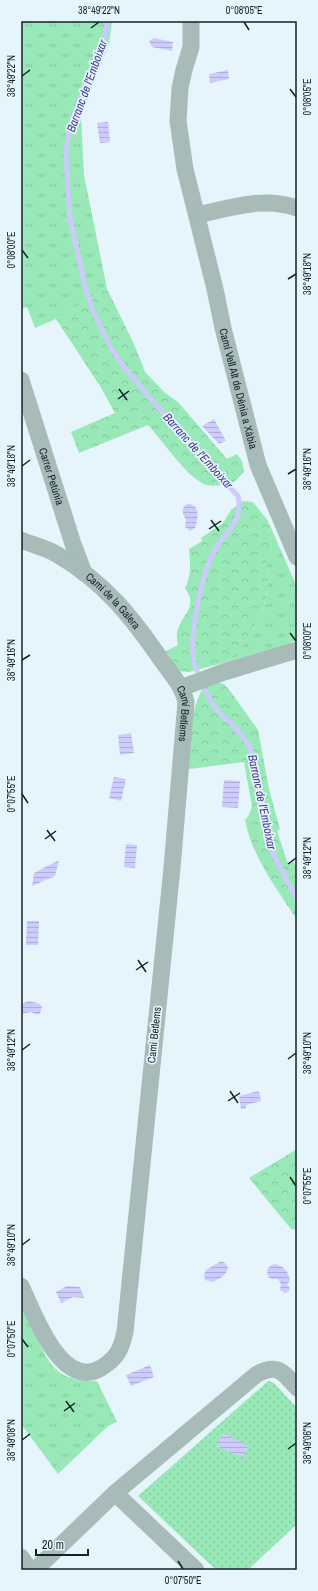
<svg xmlns="http://www.w3.org/2000/svg" width="318" height="1591" font-family="'Archivo Narrow',sans-serif">
  <style>
    .grass { fill: url(#grass-tufts) }
    .forest { fill: url(#forest-crowns) }
    .park { fill: url(#park-dots) }
    .water { fill: url(#water-rules) }
    .lines { fill: none; stroke-linecap: round; stroke-linejoin: round }
    .stream { stroke: #cdcbfc; stroke-width: 5 }
    .minor { stroke: #a7bbb9; stroke-width: 17 }
    .ticks { fill: none; stroke: #122328; stroke-width: 1.5 }
    .labels { text-anchor: middle; stroke-width: 3.5; stroke-linejoin: round; paint-order: stroke }
    .street-label { font-size: 11px; fill: #122328; stroke: #e5f5fb }
    .water-label { font-size: 12px; font-style: italic; fill: #493893; stroke: #e5f5fb }
    .neatline { fill: none; stroke: #122328; stroke-width: 1.5 }
    .ticks-label { font-size: 10px; text-anchor: middle; fill: #122328 }
  </style>
  <defs>
    <pattern id="grass-tufts" width="24" height="20" patternUnits="userSpaceOnUse"><rect width="24" height="20" fill="#98e9b7"/><path d="M3 7l-1-3M5 7V3M7 7l1-3M15 17l-1-3M17 17v-4M19 17l1-3" fill="none" stroke="#82c89d"/></pattern>
    <pattern id="forest-crowns" width="20" height="18" patternUnits="userSpaceOnUse"><rect width="20" height="18" fill="#98e9b7"/><path d="M2 6a3 3 0 1 1 6 0M12 15a3 3 0 1 1 6 0" fill="none" stroke="#82c89d"/></pattern>
    <pattern id="park-dots" width="8" height="8" patternUnits="userSpaceOnUse"><rect width="8" height="8" fill="#98e9b7"/><path d="M2 2h.1M6 6h.1" fill="none" stroke="#82c89d" stroke-width="1.8" stroke-linecap="round"/></pattern>
    <pattern id="water-rules" width="6" height="5" patternUnits="userSpaceOnUse"><rect width="6" height="5" fill="#cdcbfc"/><path d="M0 2.5h6" fill="none" stroke="#afaed8"/></pattern>
  </defs>
  <rect width="100%" height="100%" fill="#e5f5fb"/>
  <g class="grass">
    <path d="M21 21H112L109 44 81 116 84 175 107 289 56 319 35 328 27 307 21 309Z"/>
    <path d="M268 521 297 587V638L294 641 285 645 227 662 247 640 261 614 266 599 268 578 266 566 272 548Z"/>
    <path d="M21 1306C25 1309 28 1319 31 1324 48 1360 51 1382 97 1381L117 1422 108 1426 58 1474 21 1424Z"/>
  </g>
  <g class="forest">
    <path d="M107 289 134 344 145 372 165 393 178 402 227 459 237 454 242 461 244 471C238 480 233 484 222 485 217 486 208 486 204 484 187 477 162 440 148 425L79 453 71 432 115 413 100 386 56 319Z"/>
    <path d="M243 501 253 502 268 521 272 548 266 566 268 578 266 599 261 614 247 640 227 662 189 672 178 671 166 651 178 645C177 640 176 634 178 629 184 612 198 607 185 588 192 575 190 563 189 549L202 541 201 538 223 523 231 510Z"/>
    <path d="M217 682 224 684 231 692 258 730 269 789 280 829 277 831 288 864 293 861 297 868V920C277 889 252 857 245 820L249 815 252 806 244 762 189 769C184 748 192 707 203 688Z"/>
    <path d="M297 1149V1230L291 1229 249 1178Z"/>
  </g>
  <path class="park" d="M268 1381 274 1383 297 1408V1524L248 1570H216L138 1496Z"/>
  <g class="water">
    <path d="M154 38 173 42 172 51 152 47 149 41Z"/>
    <path d="M228 70 229 79 210 83 209 74Z"/>
    <path d="M108 122 110 142 100 143 97 123Z"/>
    <path d="M214 419 226 441 219 444 202 426Z"/>
    <path d="M187 504C201 503 198 519 195 528L190 531 185 527 186 521C184 514 179 510 187 504Z"/>
    <path d="M131 733 134 753 120 755 118 735Z"/>
    <path d="M114 777 126 779 121 801 109 798Z"/>
    <path d="M224 780 240 781 238 808 222 807Z"/>
    <path d="M126 844 137 845 135 868 124 867Z"/>
    <path d="M59 860 55 876 32 886 34 873Z"/>
    <path d="M27 921H39L38 945H26Z"/>
    <path d="M29 1001 40 1004 42 1007 40 1013 38 1015 31 1012 21 1014V1004Z"/>
    <path d="M259 1091 261 1101 246 1105V1108L241 1109 239 1096Z"/>
    <path d="M221 1261 225 1263 228 1267C227 1275 220 1279 212 1282L205 1280 204 1274 206 1270Z"/>
    <path d="M274 1264C283 1265 288 1271 290 1280L287 1285 290 1288 289 1291 285 1293 280 1290 281 1284 278 1279H272L268 1277 267 1270 270 1266Z"/>
    <path d="M67 1286 80 1287 84 1298 73 1297 61 1303 56 1292Z"/>
    <path d="M150 1365 154 1377 131 1386 126 1375Z"/>
    <path d="M223 1433 248 1446 242 1458 217 1446Z"/>
  </g>
  <g class="lines">
    <path class="stream" d="M107 21 106 32 71 123 68 136 66 156 70 219 85 286 93 311 112 350 128 372 181 434 238 496C244 520 228 529 217 546 202 569 189 635 194 661 197 674 211 704 219 713 222 716 226 719 229 721 237 729 244 738 250 747L273 854 297 899"/>
    <g class="minor">
      <path id="s1" d="M191 21V47L184 70 180 88 178 121 185 169 215 289 223 328 258 465 297 557"/>
      <path d="M197 215C230 208 264 196 297 208"/>
      <path id="s2" d="M21 380 73 544 84 573"/>
      <path id="s3" d="M21 540C33 545 47 548 58 555 104 582 132 617 162 661 171 673 183 687 186 702L172 868 125 1332C121 1350 117 1358 101 1368 61 1392 33 1311 21 1286"/>
      <path d="M181 688 224 672 297 650"/>
      <path d="M115 1493 257 1374C278 1363 283 1372 297 1388"/>
      <path d="M21 1557 30 1570"/>
      <path d="M35 1570 115 1493 196 1570"/>
    </g>
  </g>
  <path class="ticks" d="M244 22 249 30M91 28 99 22M22 76 30 70M290 89 296 97M22 250 28 258M288 279 296 274M119 389 127 400M118 399 129 391M22 466 30 460M288 474 296 469M211 520 219 531M209 529 221 521M290 633 296 641M22 660 30 655M22 794 28 803M47 830 55 841M45 839 56 831M288 864 296 858M138 960 146 972M136 970 148 962M22 1050 30 1044M288 1059 296 1053M230 1091 238 1103M228 1101 240 1093M290 1177 296 1186M22 1245 30 1239M22 1339 28 1347M66 1401 74 1412M64 1411 75 1403M22 1440 30 1434M288 1449 296 1443M178 1561 183 1569"/>
  <g class="labels">
    <g class="street-label">
      <text dy="4" stroke="none"><textPath href="#s1" startOffset="376">Camí Vell Alt de Dénia a Xàbia</textPath></text>
      <text dy="4" stroke="none"><textPath href="#s2" startOffset="101">Carrer Petúnia</textPath></text>
      <text dy="4" stroke="none"><textPath href="#s3" startOffset="112">Camí de la Galera</textPath></text>
      <text dy="4" stroke="none"><textPath href="#s3" startOffset="249">Camí Betlems</textPath></text>
      <text transform="translate(154 1035) rotate(-84)" y="4">Camí Betlems</text>
    </g>
    <g class="water-label">
      <text transform="translate(87 86) rotate(-70)" y="4">Barranc de l'Emboixar</text>
      <text transform="translate(198 451) rotate(48)" y="4">Barranc de l'Emboixar</text>
      <text transform="translate(262 802) rotate(78)" y="4">Barranc de l'Emboixar</text>
    </g>
  </g>
  <rect width="318" height="1591" fill="none" stroke="#e5f5fb" stroke-width="44"/>
  <path d="M36 1549v6h52v-6" fill="none" stroke="#122328" stroke-width="2"/>
  <text x="42" y="1549" font-size="12" fill="#122328" stroke="#e5f5fb" stroke-width="3" paint-order="stroke">20 m</text>
  <rect x="22" y="22" width="274" height="1547" class="neatline"/>
  <g class="ticks-label">
    <text x="99" y="14">38°49'22"N</text>
    <text x="244" y="14">0°08'05"E</text>
    <text transform="translate(11 76) rotate(-90)" y="4">38°49'22"N</text>
    <text transform="translate(307 97) rotate(-90)" y="4">0°08'05"E</text>
    <text transform="translate(11 250) rotate(-90)" y="4">0°08'00"E</text>
    <text transform="translate(307 274) rotate(-90)" y="4">38°49'18"N</text>
    <text transform="translate(11 466) rotate(-90)" y="4">38°49'18"N</text>
    <text transform="translate(307 469) rotate(-90)" y="4">38°49'16"N</text>
    <text transform="translate(307 641) rotate(-90)" y="4">0°08'00"E</text>
    <text transform="translate(11 660) rotate(-90)" y="4">38°49'16"N</text>
    <text transform="translate(11 794) rotate(-90)" y="4">0°07'55"E</text>
    <text transform="translate(307 858) rotate(-90)" y="4">38°49'12"N</text>
    <text transform="translate(11 1050) rotate(-90)" y="4">38°49'12"N</text>
    <text transform="translate(307 1053) rotate(-90)" y="4">38°49'10"N</text>
    <text transform="translate(307 1186) rotate(-90)" y="4">0°07'55"E</text>
    <text transform="translate(11 1245) rotate(-90)" y="4">38°49'10"N</text>
    <text transform="translate(11 1339) rotate(-90)" y="4">0°07'50"E</text>
    <text transform="translate(11 1440) rotate(-90)" y="4">38°49'08"N</text>
    <text transform="translate(307 1443) rotate(-90)" y="4">38°49'06"N</text>
    <text x="183" y="1584">0°07'50"E</text>
  </g>
</svg>
